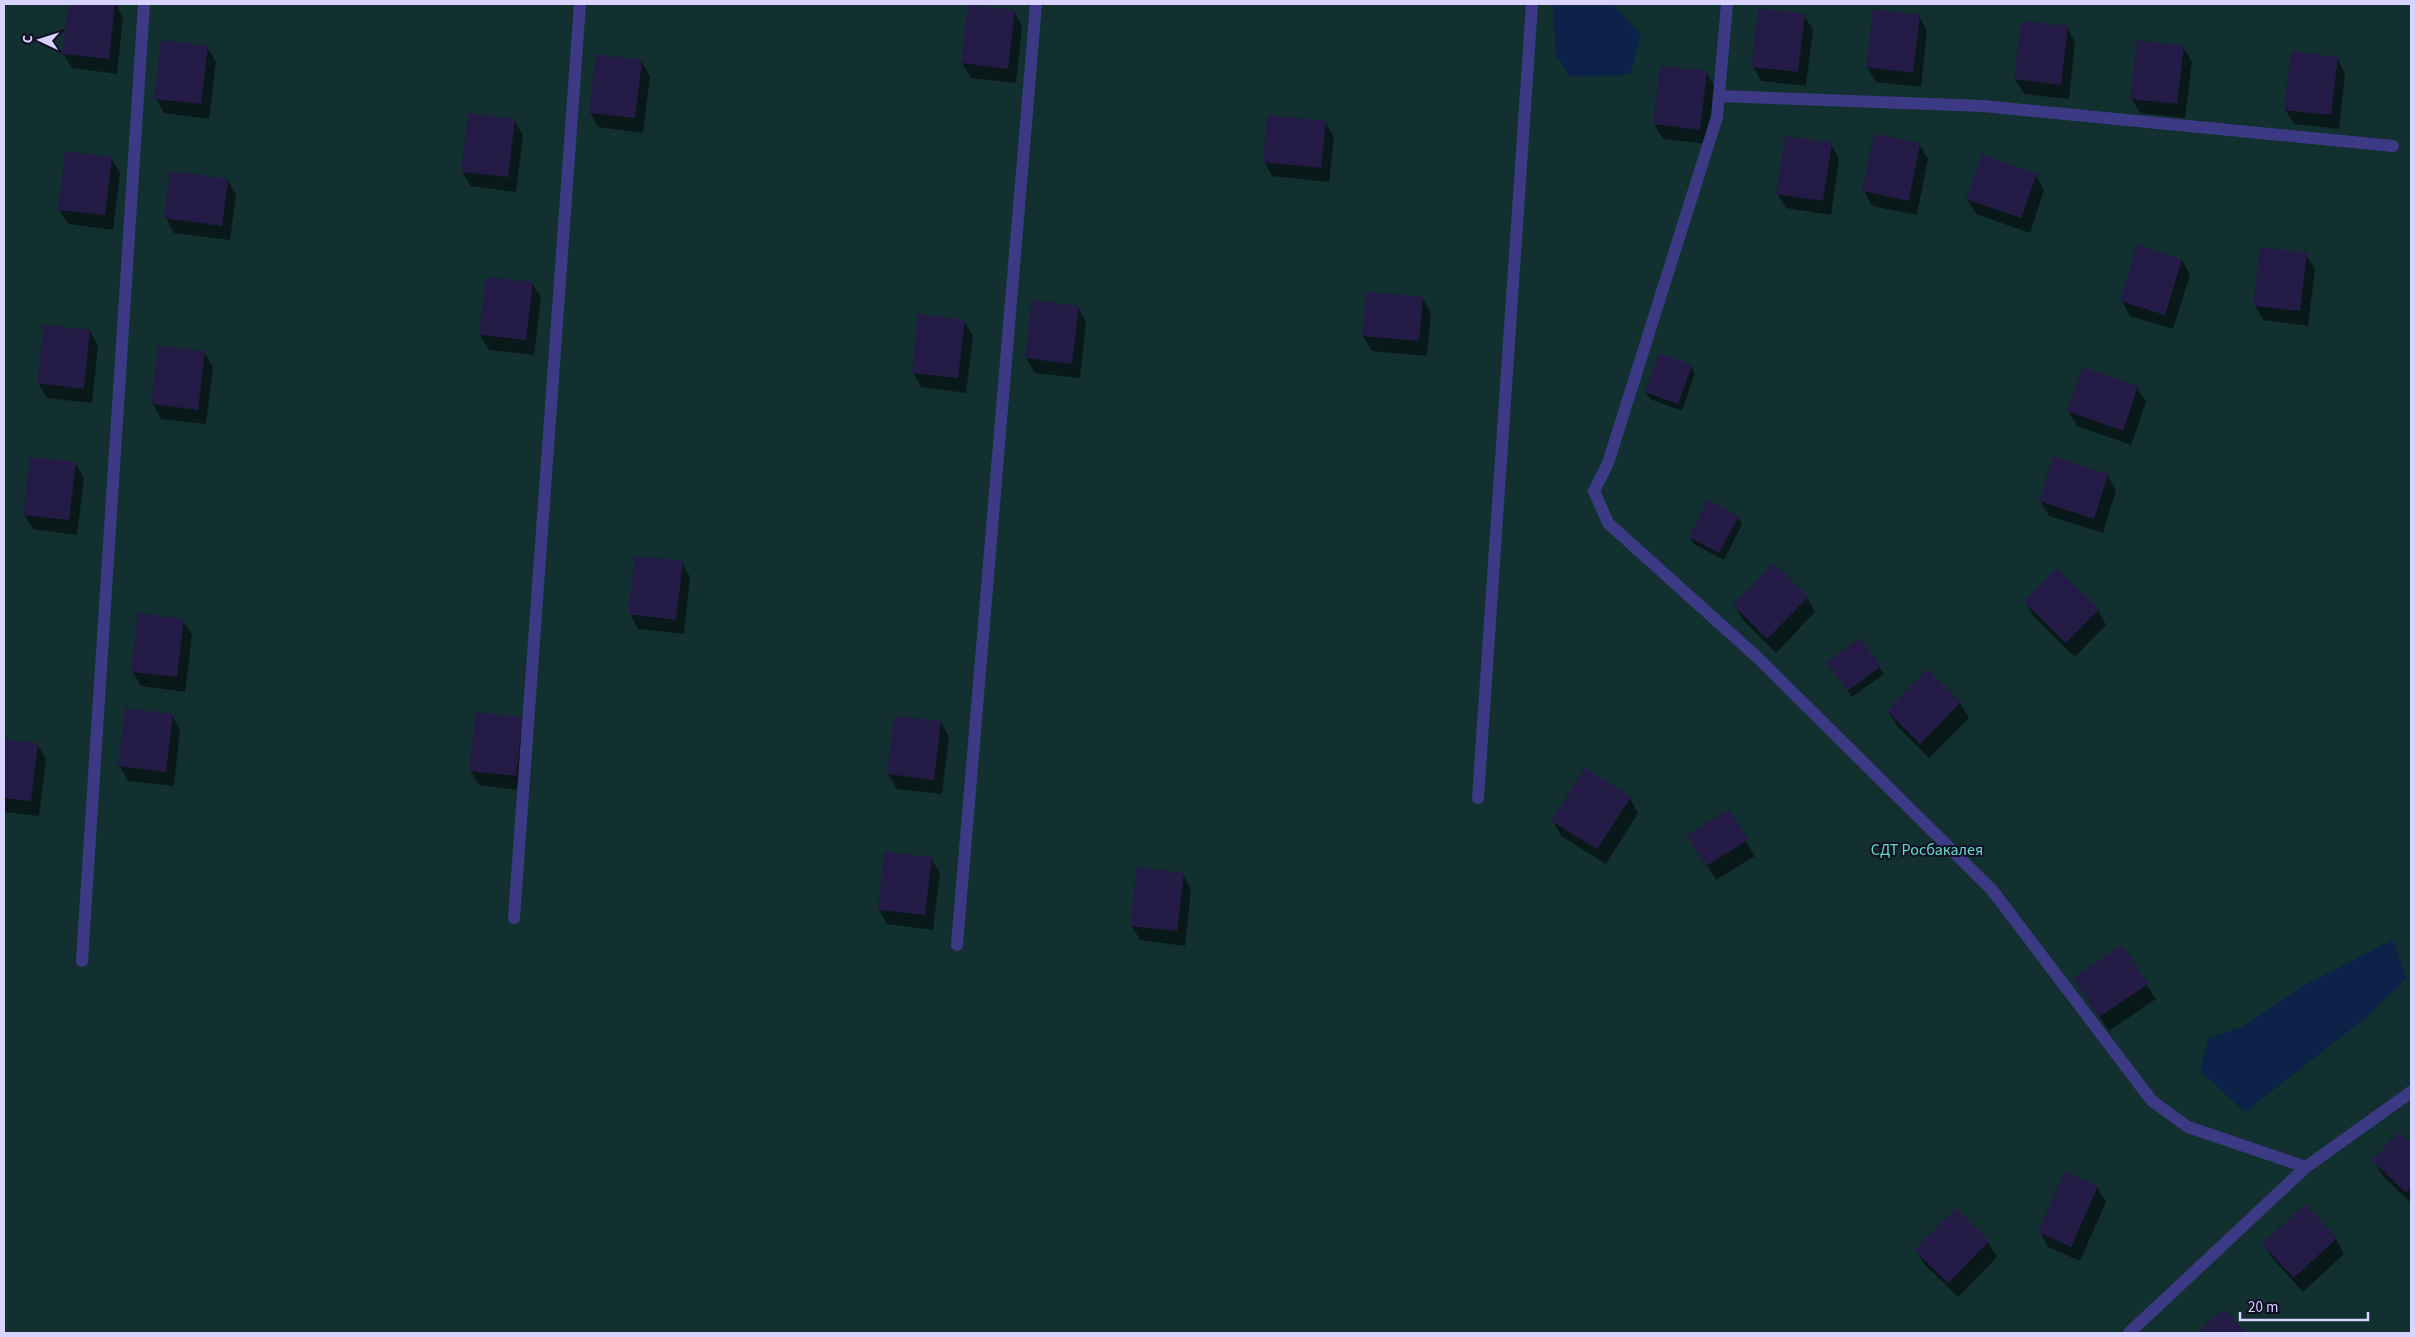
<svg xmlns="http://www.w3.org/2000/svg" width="2415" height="1337" font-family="'Source Sans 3',sans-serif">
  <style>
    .green { fill: #12302f }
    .water { fill: #0c2248 }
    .shadow { fill: #0007 }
    .building { fill: #241b47 }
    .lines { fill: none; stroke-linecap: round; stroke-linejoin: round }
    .lane { stroke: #3d3a85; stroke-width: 12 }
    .labels { text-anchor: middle; stroke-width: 4; stroke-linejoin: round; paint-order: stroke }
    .park-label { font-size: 16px; fill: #5fe0c0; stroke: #130f26 }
  </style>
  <rect width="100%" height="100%" fill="#130f26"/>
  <rect class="green" x="4" y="4" width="2407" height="1329"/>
  <g class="water">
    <path d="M1553 4H1612L1641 34 1631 73 1615 76 1570 77 1556 56Z"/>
    <path d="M2392 940 2407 978 2368 1016 2245 1112 2200 1071 2208 1039 2243 1026 2303 986Z"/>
  </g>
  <g class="shadow">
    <path d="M69 4H116L123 17 117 74 72 68 63 53Z"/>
    <path d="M1014 11 1022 26 1016 83 971 78 962 63Z"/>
    <path d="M1804 15 1813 30 1806 86 1761 81 1753 66Z"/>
    <path d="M1919 16 1927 31 1921 87 1876 82 1867 67Z"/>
    <path d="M2067 28 2075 42 2069 99 2024 94 2015 79Z"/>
    <path d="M207 47 216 62 209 119 164 113 156 98Z"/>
    <path d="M2183 47 2192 62 2185 118 2140 113 2132 99Z"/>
    <path d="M2337 58 2345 73 2339 129 2294 124 2285 109Z"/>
    <path d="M641 61 650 76 643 133 598 127 590 112Z"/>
    <path d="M1706 72 1715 87 1708 144 1663 139 1654 124Z"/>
    <path d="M514 120 523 135 516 192 471 186 462 172Z"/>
    <path d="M1325 122 1334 137 1329 182 1272 176 1264 161Z"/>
    <path d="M1831 144 1839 159 1831 215 1786 208 1777 193Z"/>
    <path d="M1919 144 1928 159 1917 215 1872 206 1864 191Z"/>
    <path d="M111 158 120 173 113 230 68 224 59 210Z"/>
    <path d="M2036 175 2044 190 2030 233 1976 214 1967 199Z"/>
    <path d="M228 180 236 195 230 240 174 233 166 218Z"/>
    <path d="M2306 254 2315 269 2308 326 2263 320 2255 305Z"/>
    <path d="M2182 260 2190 275 2173 329 2130 316 2122 301Z"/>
    <path d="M532 283 541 298 534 355 489 350 480 335Z"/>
    <path d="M1423 298 1431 313 1427 356 1372 351 1363 336Z"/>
    <path d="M1078 307 1086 322 1080 378 1035 373 1026 358Z"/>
    <path d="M964 321 973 336 966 393 921 387 913 372Z"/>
    <path d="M90 331 98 346 92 403 47 398 38 383Z"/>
    <path d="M204 352 213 367 206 424 161 419 153 404Z"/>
    <path d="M1691 366 1695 373 1682 411 1650 399 1646 392Z"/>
    <path d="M2137 387 2146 402 2131 445 2077 426 2068 411Z"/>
    <path d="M75 463 84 478 77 535 33 529 24 514Z"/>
    <path d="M2107 475 2116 490 2103 533 2049 516 2040 501Z"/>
    <path d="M1738 517 1742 524 1724 560 1694 544 1690 537Z"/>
    <path d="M682 563 690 577 684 634 638 629 630 614Z"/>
    <path d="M1807 597 1815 612 1776 653 1743 620 1735 606Z"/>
    <path d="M2025 602 2098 610 2106 625 2075 657 2034 617Z"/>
    <path d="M183 620 192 635 185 692 141 686 132 671Z"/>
    <path d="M1860 639 1884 674 1852 697 1832 669Z"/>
    <path d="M1927 671 1960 703 1969 718 1929 758 1897 726 1888 711Z"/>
    <path d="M477 714 531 734 524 791 479 785 470 770Z"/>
    <path d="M172 715 180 730 174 786 128 781 120 766Z"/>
    <path d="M941 722 949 737 942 794 897 789 888 774Z"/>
    <path d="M4 740 37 744 46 759 39 816 4 812Z"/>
    <path d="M1630 798 1638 813 1606 864 1561 836 1553 821Z"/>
    <path d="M1728 811 1755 856 1716 880 1697 851Z"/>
    <path d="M931 858 940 873 933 930 887 924 879 910Z"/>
    <path d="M1183 874 1191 889 1185 946 1140 940 1131 925Z"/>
    <path d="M2121 947 2156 999 2109 1031 2075 979Z"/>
    <path d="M2399 1134 2411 1146V1203L2382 1175 2374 1160Z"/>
    <path d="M2097 1187 2106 1202 2080 1261 2048 1247 2040 1232Z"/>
    <path d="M2305 1205 2336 1239 2344 1254 2303 1292 2273 1259 2264 1244Z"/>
    <path d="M1988 1242 1997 1257 1958 1297 1925 1265 1916 1250Z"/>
  </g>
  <g class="building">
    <path d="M68 4H115L109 59 62 54Z"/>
    <path d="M968 5 1015 10 1008 69 961 63Z"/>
    <path d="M1758 8 1805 14 1798 72 1751 67Z"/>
    <path d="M1873 9 1920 15 1913 73 1866 67Z"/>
    <path d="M2021 21 2068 26 2061 85 2014 79Z"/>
    <path d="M161 40 208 46 201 104 154 99Z"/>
    <path d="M2137 40 2184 46 2177 104 2130 99Z"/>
    <path d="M2291 51 2338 57 2331 115 2284 110Z"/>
    <path d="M596 54 642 60 635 118 589 113Z"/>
    <path d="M1660 66 1707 71 1700 130 1653 124Z"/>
    <path d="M468 113 515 119 508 177 461 172Z"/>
    <path d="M1267 115 1326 121 1321 168 1263 162Z"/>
    <path d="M1874 134 1920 143 1909 201 1862 191Z"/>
    <path d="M1785 136 1832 143 1823 201 1776 194Z"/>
    <path d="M65 151 112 157 105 215 58 210Z"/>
    <path d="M1982 154 2037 174 2021 218 1966 199Z"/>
    <path d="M170 171 228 179 222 226 164 218Z"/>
    <path d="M2137 245 2182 259 2165 315 2120 301Z"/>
    <path d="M2260 247 2307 253 2300 311 2253 306Z"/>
    <path d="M486 277 533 282 526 340 479 335Z"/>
    <path d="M1366 292 1423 297 1419 341 1362 336Z"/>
    <path d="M1032 300 1079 306 1072 364 1025 358Z"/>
    <path d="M918 314 965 320 958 378 912 373Z"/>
    <path d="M44 325 90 330 84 389 37 383Z"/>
    <path d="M158 346 205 351 198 410 151 404Z"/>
    <path d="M1659 353 1692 365 1678 404 1645 392Z"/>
    <path d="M2083 367 2138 386 2123 431 2067 411Z"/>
    <path d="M2053 456 2108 474 2094 519 2039 501Z"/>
    <path d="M30 457 76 462 69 520 23 515Z"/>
    <path d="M1708 500 1739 516 1719 553 1689 537Z"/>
    <path d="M635 556 683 561 676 620 628 614Z"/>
    <path d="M1774 563 1808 597 1767 639 1733 605Z"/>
    <path d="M2056 568 2099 609 2066 643 2024 602Z"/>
    <path d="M138 613 184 619 177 677 131 672Z"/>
    <path d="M1860 638 1881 666 1847 691 1826 662Z"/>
    <path d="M1927 669 1961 702 1920 744 1887 711Z"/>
    <path d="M125 708 173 714 166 772 118 766Z"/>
    <path d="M476 712 523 718 516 776 469 771Z"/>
    <path d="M894 716 941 721 934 780 887 774Z"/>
    <path d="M4 739 38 743 31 801 4 798Z"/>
    <path d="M1585 768 1631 797 1597 849 1551 821Z"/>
    <path d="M1729 809 1748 840 1706 866 1687 836Z"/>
    <path d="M884 852 932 857 925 915 878 910Z"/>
    <path d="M1137 867 1184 873 1177 931 1130 926Z"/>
    <path d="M2122 945 2148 984 2099 1017 2073 978Z"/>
    <path d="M2399 1132 2411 1144V1188L2406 1193 2372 1160Z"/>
    <path d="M2065 1171 2098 1186 2071 1247 2038 1232Z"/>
    <path d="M2305 1204 2337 1238 2294 1278 2262 1244Z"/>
    <path d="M1956 1208 1989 1241 1948 1283 1914 1250Z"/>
    <path d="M2224 1309 2247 1333H2197Z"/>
  </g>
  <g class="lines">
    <g class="lane">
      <path d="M1727 4 1717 117 1608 463 1594 491 1608 523 1758 658 1992 890 2152 1101 2188 1127 2306 1167"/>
      <path d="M1719 96 1983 106 2393 146"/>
      <path d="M1478 798 1532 4"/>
      <path d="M514 918 580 4"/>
      <path d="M957 945 1036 4"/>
      <path d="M82 961 144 4"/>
      <path d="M2129 1333 2306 1167 2411 1092"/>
    </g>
  </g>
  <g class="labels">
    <g class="park-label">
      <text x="1927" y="855">СДТ Росбакалея</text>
    </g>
  </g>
  <rect width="2415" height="1337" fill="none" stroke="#d9d4ff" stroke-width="10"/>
  <g transform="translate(40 40) rotate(274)" stroke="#130f26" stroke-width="4" paint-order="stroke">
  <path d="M0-4L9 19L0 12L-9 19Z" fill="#d9d4ff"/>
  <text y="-8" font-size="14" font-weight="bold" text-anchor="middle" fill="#d9d4ff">С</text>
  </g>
  <path d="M2240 1312v8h128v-8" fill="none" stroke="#d9d4ff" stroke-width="2.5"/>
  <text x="2248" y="1312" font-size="15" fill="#d9d4ff" stroke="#130f26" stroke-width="4" paint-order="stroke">20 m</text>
</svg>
